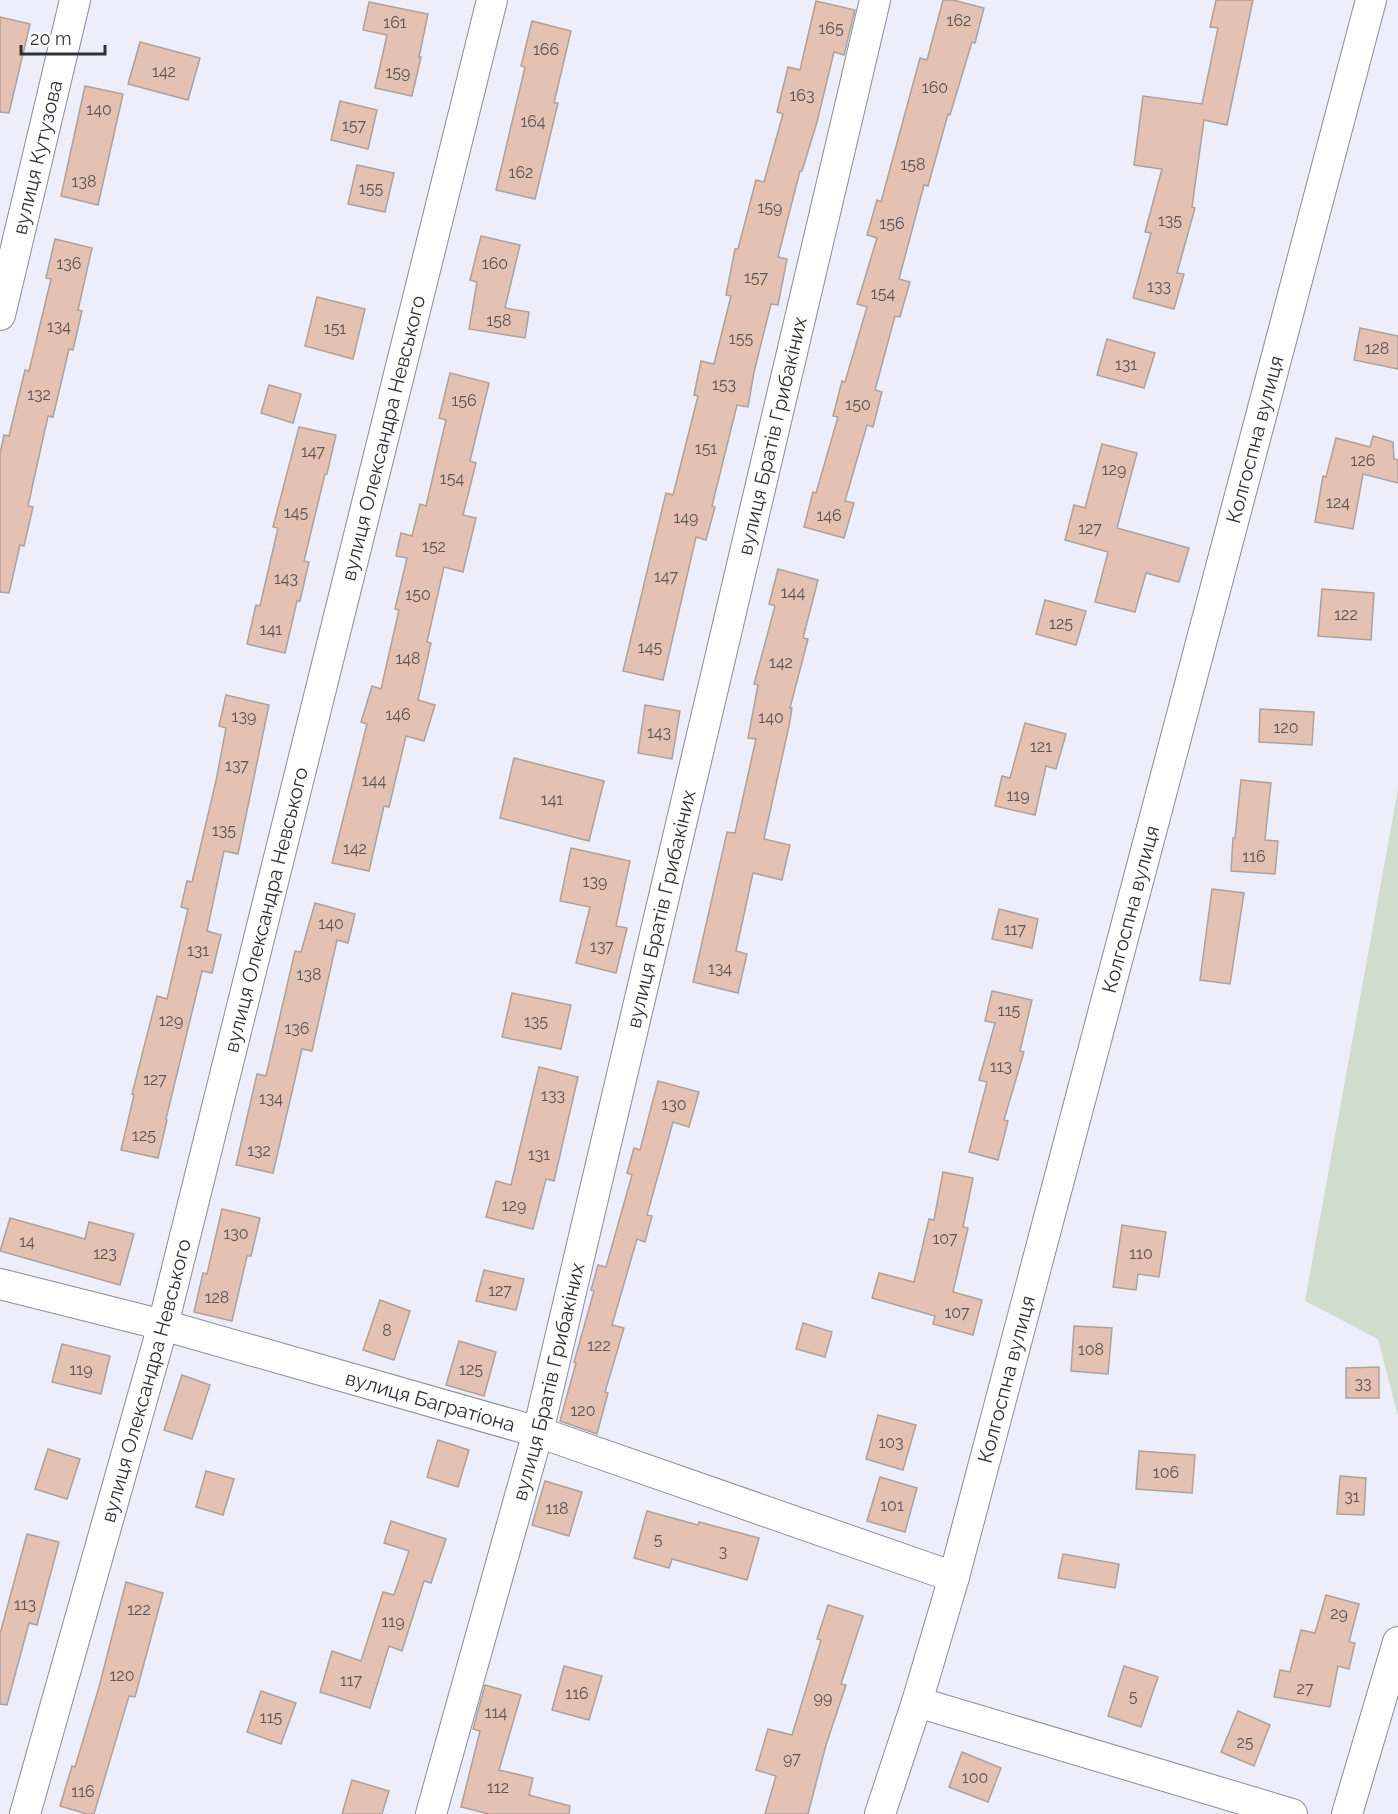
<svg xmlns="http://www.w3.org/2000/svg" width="1398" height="1814" font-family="Raleway,sans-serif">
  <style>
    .green { fill: #d0ddcc }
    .building { fill: #e3c1b3; stroke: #aea19c; stroke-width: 1.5 }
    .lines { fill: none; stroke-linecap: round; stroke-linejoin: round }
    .street-casing { stroke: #8c8c97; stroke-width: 32 }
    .street { stroke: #fff; stroke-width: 30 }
    .labels { text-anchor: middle; stroke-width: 4.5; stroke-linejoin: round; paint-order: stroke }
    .number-label { font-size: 16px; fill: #5d5454 }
    .street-label { font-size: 20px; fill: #303034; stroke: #fff }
  </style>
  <rect width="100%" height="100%" fill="#eeeefa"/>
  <path class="green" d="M1398 789V1416L1378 1339 1305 1301Z"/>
  <g class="building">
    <path d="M943 0H953L984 8 975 43 972 42 950 115 948 114 928 186 924 185 899 279 910 282 900 317 895 316 875 390 882 392 873 427 867 425 845 501 854 503 844 538 804 527 813 492 816 493 838 417 833 416 842 381 845 382 867 307 857 304 877 238 867 235 877 200 881 202 920 58 927 60Z"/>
    <path d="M1216 0H1253L1227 125 1204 120 1192 207 1195 208 1177 273 1184 274 1174 309 1133 298 1151 233 1145 232 1162 169 1134 165 1143 96 1202 104 1218 28 1210 27Z"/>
    <path d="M816 1 855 10 844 55 834 52 817 122 802 171H800L778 257 787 259 778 305 771 304 754 372 748 407 737 405 712 506 715 507 706 540 696 537 663 680 623 671 666 493 673 495 698 396 694 395 701 361 714 364 731 296 726 295 735 249H738L756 180 764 182 783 114 777 112 788 67 800 70Z"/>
    <path d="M369 2 428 14 419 57H421L412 96 375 88 387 35 363 30Z"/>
    <path d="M0 17 30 24 9 113 0 112Z"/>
    <path d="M532 21 571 31 554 103H558L535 199 496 190 525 67 521 66Z"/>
    <path d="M140 42 200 58 188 100 128 84Z"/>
    <path d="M85 86 123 94 98 205 61 196Z"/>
    <path d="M340 101 377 110 368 149 331 140Z"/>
    <path d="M357 165 394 173 385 212 348 204Z"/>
    <path d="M481 236 520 245 505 308 529 312 525 338 469 329 477 282 470 280Z"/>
    <path d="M55 239 92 248 78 310 82 311 73 350 69 349 53 417 48 416 28 506 33 507 24 546 20 545 9 593 0 592V454L4 435 9 436 25 370 29 371 51 279 46 278Z"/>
    <path d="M317 297 365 309 353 359 305 346Z"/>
    <path d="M1360 328 1398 336V369L1354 360Z"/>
    <path d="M1107 339 1155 353 1144 388 1097 375Z"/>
    <path d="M450 373 489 383 470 461 476 463 463 515 476 518 463 572 444 567 427 642 431 643 418 700 435 705 424 741 406 736 389 807 384 806 369 871 332 863 367 724 361 722 372 686 381 689 399 610 395 609 407 558 396 556 401 533 412 536 420 504 426 506 446 420 439 418Z"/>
    <path d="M269 385 301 394 293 423 261 413Z"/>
    <path d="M299 427 336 435 327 474H325L304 561 309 562 300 601H297L285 653 247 644 256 605 260 606 278 528 273 527Z"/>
    <path d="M1373 436 1393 442 1394 459 1398 460V483L1363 474 1353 529 1315 522 1323 476 1326 477 1336 438 1370 447Z"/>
    <path d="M1102 444 1137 453 1117 528 1189 548 1179 582 1146 573 1135 612 1095 602 1108 552 1065 540 1074 505 1085 508Z"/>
    <path d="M778 569 818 580 803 638 808 639 790 708H792L789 726 764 839 790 845 782 880 753 873 736 951 747 954 738 993 693 982 727 832 735 833 756 739 748 738 758 685 754 684 775 606 769 604Z"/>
    <path d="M1322 589 1374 593 1371 640 1318 636Z"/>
    <path d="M1045 600 1086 611 1076 645 1036 634Z"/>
    <path d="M226 695 269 705 238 854 224 851 207 931 221 935 212 973 202 971 166 1119 167 1120 158 1158 121 1150 134 1095 132 1094 157 996 167 999 188 909 181 907 187 881 192 882 216 781 226 728 219 726Z"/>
    <path d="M645 705 680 711 672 759 638 753Z"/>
    <path d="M1260 709 1314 712 1312 745 1259 742Z"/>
    <path d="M1025 723 1066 734 1056 769 1046 766 1035 815 995 806 1002 776 1010 778Z"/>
    <path d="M514 758 604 781 589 841 500 818Z"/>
    <path d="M1241 780 1271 783 1265 840 1278 841 1275 874 1231 871 1233 838H1235Z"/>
    <path d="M571 848 630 861 616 926 627 928 616 973 576 963 590 907 560 901Z"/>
    <path d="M1212 889 1244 893 1230 984 1200 980Z"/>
    <path d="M315 903 355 914 348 943 337 940 312 1051 302 1049 273 1173 236 1165 257 1074 266 1076 295 951 301 952Z"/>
    <path d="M999 909 1038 919 1032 948 992 939Z"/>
    <path d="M992 991 1032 1000 1020 1051 1024 1052 1004 1120 1008 1121 998 1160 969 1152 987 1082 979 1080 995 1023 985 1021Z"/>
    <path d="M512 993 571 1005 561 1049 502 1037Z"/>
    <path d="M539 1067 578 1077 554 1181 546 1179 533 1229 486 1217 496 1181 511 1185Z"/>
    <path d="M658 1081 699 1092 689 1127 673 1122 647 1215 652 1216 645 1242 637 1239 612 1325 624 1328 605 1392 608 1393 597 1434 560 1421 576 1363 574 1362 594 1291 591 1290 598 1265 606 1267 632 1175 627 1173 634 1148 640 1150Z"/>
    <path d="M943 1172 973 1178 963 1227 968 1228 953 1292 982 1300 973 1335 933 1324 935 1316 872 1298 879 1273 914 1282 929 1219 934 1220Z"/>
    <path d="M222 1209 260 1218 251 1256H247L232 1321 194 1312 203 1273 207 1274Z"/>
    <path d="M10 1218 85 1239 89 1222 134 1234 120 1285 0 1251Z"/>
    <path d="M1122 1225 1166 1232 1159 1277 1138 1274 1136 1290 1113 1287Z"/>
    <path d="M484 1270 524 1279 516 1310 476 1301Z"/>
    <path d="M380 1300 410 1311 394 1360 363 1350Z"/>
    <path d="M803 1323 832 1332 825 1357 796 1349Z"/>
    <path d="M1074 1326 1112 1328 1108 1374 1071 1371Z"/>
    <path d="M459 1341 496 1352 484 1396 446 1385Z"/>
    <path d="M62 1344 110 1356 101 1394 52 1382Z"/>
    <path d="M1379 1367V1398H1346V1368Z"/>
    <path d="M182 1375 210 1385 192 1439 164 1430Z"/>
    <path d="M878 1415 916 1425 903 1470 866 1459Z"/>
    <path d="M438 1440 469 1450 458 1487 427 1477Z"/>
    <path d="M48 1449 80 1459 67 1499 35 1489Z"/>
    <path d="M1139 1451 1195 1455 1192 1493 1136 1489Z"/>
    <path d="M206 1471 234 1479 223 1515 196 1507Z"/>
    <path d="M1340 1476 1366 1478 1364 1515 1337 1514Z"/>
    <path d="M880 1477 917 1488 905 1532 867 1521Z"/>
    <path d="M545 1481 582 1492 569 1536 532 1525Z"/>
    <path d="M647 1511 698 1525 699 1522 759 1538 747 1580 672 1559 669 1568 634 1558Z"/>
    <path d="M391 1521 446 1539 431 1583 424 1581 402 1651 389 1646 370 1708 320 1692 332 1651 361 1661 383 1592 394 1595 409 1551 384 1543Z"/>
    <path d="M27 1534 59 1542 37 1625 29 1623 7 1705 0 1704V1634Z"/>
    <path d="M1063 1554 1119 1564 1115 1588 1058 1578Z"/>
    <path d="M126 1582 163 1593 135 1697 129 1696 94 1814H87L60 1806 72 1766 75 1767 99 1687Z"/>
    <path d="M1326 1595 1359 1604 1349 1642 1355 1643 1349 1669 1338 1666 1330 1707 1274 1697 1280 1670 1290 1672 1301 1630 1315 1633Z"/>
    <path d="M828 1605 863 1616 841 1684 846 1685 826 1745 808 1814H765L776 1776 756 1770 768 1729 792 1735 821 1640 817 1639Z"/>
    <path d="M564 1666 602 1676 589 1720 552 1710Z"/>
    <path d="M1124 1666 1158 1677 1141 1727 1108 1716Z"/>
    <path d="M485 1685 521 1695 499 1770 533 1778 529 1795 570 1806 569 1814H489L461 1807 480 1731 473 1729Z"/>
    <path d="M261 1691 296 1703 281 1744 247 1732Z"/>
    <path d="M1238 1711 1270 1725 1254 1766 1221 1752Z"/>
    <path d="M962 1752 1001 1768 988 1802 949 1787Z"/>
    <path d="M352 1780 389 1791 382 1814H342Z"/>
  </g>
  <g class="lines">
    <g class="street-casing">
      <g id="street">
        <path id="s1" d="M0 315 75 0"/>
        <path id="s2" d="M0 1284 163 1325 538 1432 954 1577"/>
        <path d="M917 1702 1292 1814"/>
        <path id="s3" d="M25 1814 163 1325 492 0"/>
        <path id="s4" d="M431 1814 538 1432 875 0"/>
        <path id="s5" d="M880 1814 917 1702 954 1577 1371 0"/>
        <path d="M1347 1814 1398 1642"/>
      </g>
    </g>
    <use href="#street" class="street"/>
  </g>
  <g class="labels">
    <g class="number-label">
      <text x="959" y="26">162</text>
      <text x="395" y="28">161</text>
      <text x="831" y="34">165</text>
      <text x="546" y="55">166</text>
      <text x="164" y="77">142</text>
      <text x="398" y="78">159</text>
      <text x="935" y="93">160</text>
      <text x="802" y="101">163</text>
      <text x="99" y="115">140</text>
      <text x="533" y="127">164</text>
      <text x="354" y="131">157</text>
      <text x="913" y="170">158</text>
      <text x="521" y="178">162</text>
      <text x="84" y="187">138</text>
      <text x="371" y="194">155</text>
      <text x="770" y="213">159</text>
      <text x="1170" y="226">135</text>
      <text x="892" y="229">156</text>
      <text x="69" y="269">136</text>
      <text x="495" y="269">160</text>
      <text x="756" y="283">157</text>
      <text x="1159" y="292">133</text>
      <text x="883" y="299">154</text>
      <text x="499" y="326">158</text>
      <text x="59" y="332">134</text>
      <text x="335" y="334">151</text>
      <text x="741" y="344">155</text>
      <text x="1377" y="354">128</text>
      <text x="1126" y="370">131</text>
      <text x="724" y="390">153</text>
      <text x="39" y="400">132</text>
      <text x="464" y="406">156</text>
      <text x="858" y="410">150</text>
      <text x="706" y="454">151</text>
      <text x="313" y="457">147</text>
      <text x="1363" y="466">126</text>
      <text x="1114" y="475">129</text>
      <text x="452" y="484">154</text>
      <text x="1338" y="508">124</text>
      <text x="296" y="518">145</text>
      <text x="829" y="521">146</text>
      <text x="686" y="523">149</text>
      <text x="1090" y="534">127</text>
      <text x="434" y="552">152</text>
      <text x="666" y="582">147</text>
      <text x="286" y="584">143</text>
      <text x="793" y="598">144</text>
      <text x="418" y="600">150</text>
      <text x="1346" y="620">122</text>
      <text x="1061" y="629">125</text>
      <text x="271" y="635">141</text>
      <text x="650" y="653">145</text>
      <text x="408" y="664">148</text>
      <text x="781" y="668">142</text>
      <text x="398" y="720">146</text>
      <text x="244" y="722">139</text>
      <text x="771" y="723">140</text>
      <text x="1286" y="733">120</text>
      <text x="659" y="738">143</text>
      <text x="1041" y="752">121</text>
      <text x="237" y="771">137</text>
      <text x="374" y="786">144</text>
      <text x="1018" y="801">119</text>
      <text x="552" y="805">141</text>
      <text x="224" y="836">135</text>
      <text x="355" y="854">142</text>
      <text x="1254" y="862">116</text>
      <text x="595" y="887">139</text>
      <text x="331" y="929">140</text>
      <text x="1015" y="935">117</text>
      <text x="602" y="952">137</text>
      <text x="198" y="956">131</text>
      <text x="720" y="974">134</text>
      <text x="309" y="980">138</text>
      <text x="1009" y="1016">115</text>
      <text x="171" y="1026">129</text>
      <text x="536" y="1027">135</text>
      <text x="297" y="1034">136</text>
      <text x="1001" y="1072">113</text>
      <text x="155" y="1085">127</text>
      <text x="553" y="1101">133</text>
      <text x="271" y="1104">134</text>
      <text x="674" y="1110">130</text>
      <text x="144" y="1141">125</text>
      <text x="259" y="1156">132</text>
      <text x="539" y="1160">131</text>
      <text x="514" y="1211">129</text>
      <text x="236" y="1239">130</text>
      <text x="945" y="1244">107</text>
      <text x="27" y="1247">14</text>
      <text x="105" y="1259">123</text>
      <text x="1141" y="1259">110</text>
      <text x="500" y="1296">127</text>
      <text x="217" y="1303">128</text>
      <text x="957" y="1318">107</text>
      <text x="387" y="1336">8</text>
      <text x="599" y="1351">122</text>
      <text x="1091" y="1355">108</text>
      <text x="81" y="1375">119</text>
      <text x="471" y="1375">125</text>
      <text x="1363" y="1389">33</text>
      <text x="583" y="1416">120</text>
      <text x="891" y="1448">103</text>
      <text x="1166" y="1478">106</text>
      <text x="1352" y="1502">31</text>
      <text x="892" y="1511">101</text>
      <text x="557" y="1514">118</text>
      <text x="658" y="1545">5</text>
      <text x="723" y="1557">3</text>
      <text x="25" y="1610">113</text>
      <text x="139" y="1615">122</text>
      <text x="1339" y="1619">29</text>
      <text x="393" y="1627">119</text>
      <text x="122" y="1681">120</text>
      <text x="351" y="1686">117</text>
      <text x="1305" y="1694">27</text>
      <text x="577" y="1699">116</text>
      <text x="1133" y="1702">5</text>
      <text x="823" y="1703">99</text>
      <text x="496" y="1718">114</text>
      <text x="271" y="1723">115</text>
      <text x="1245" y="1748">25</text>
      <text x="792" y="1764">97</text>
      <text x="975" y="1783">100</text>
      <text x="498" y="1793">112</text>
      <text x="83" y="1797">116</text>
    </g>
    <g class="street-label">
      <text dy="7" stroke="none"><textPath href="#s1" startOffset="162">вулиця Кутузова</textPath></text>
      <text dy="7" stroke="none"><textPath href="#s4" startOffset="1420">вулиця Братів Грибакіних</textPath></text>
      <text dy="7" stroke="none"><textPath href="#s3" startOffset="1422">вулиця Олександра Невського</textPath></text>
      <text dy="7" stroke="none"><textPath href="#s5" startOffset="1425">Колгоспна вулиця</textPath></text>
      <text dy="7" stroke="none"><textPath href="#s3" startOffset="936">вулиця Олександра Невського</textPath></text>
      <text dy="7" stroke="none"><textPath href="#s4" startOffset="934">вулиця Братів Грибакіних</textPath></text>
      <text dy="7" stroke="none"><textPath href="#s5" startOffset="939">Колгоспна вулиця</textPath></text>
      <text dy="7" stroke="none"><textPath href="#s5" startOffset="453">Колгоспна вулиця</textPath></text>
      <text dy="7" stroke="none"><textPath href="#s3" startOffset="450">вулиця Олександра Невського</textPath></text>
      <text dy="7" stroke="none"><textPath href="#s4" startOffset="448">вулиця Братів Грибакіних</textPath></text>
      <text dy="7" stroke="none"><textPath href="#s2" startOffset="446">вулиця Багратіона</textPath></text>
    </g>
  </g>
  <path d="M21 45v9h84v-9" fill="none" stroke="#303034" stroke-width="3"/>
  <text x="30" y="45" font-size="18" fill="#303034" stroke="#ffffff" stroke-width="4.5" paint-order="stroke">20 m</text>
</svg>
